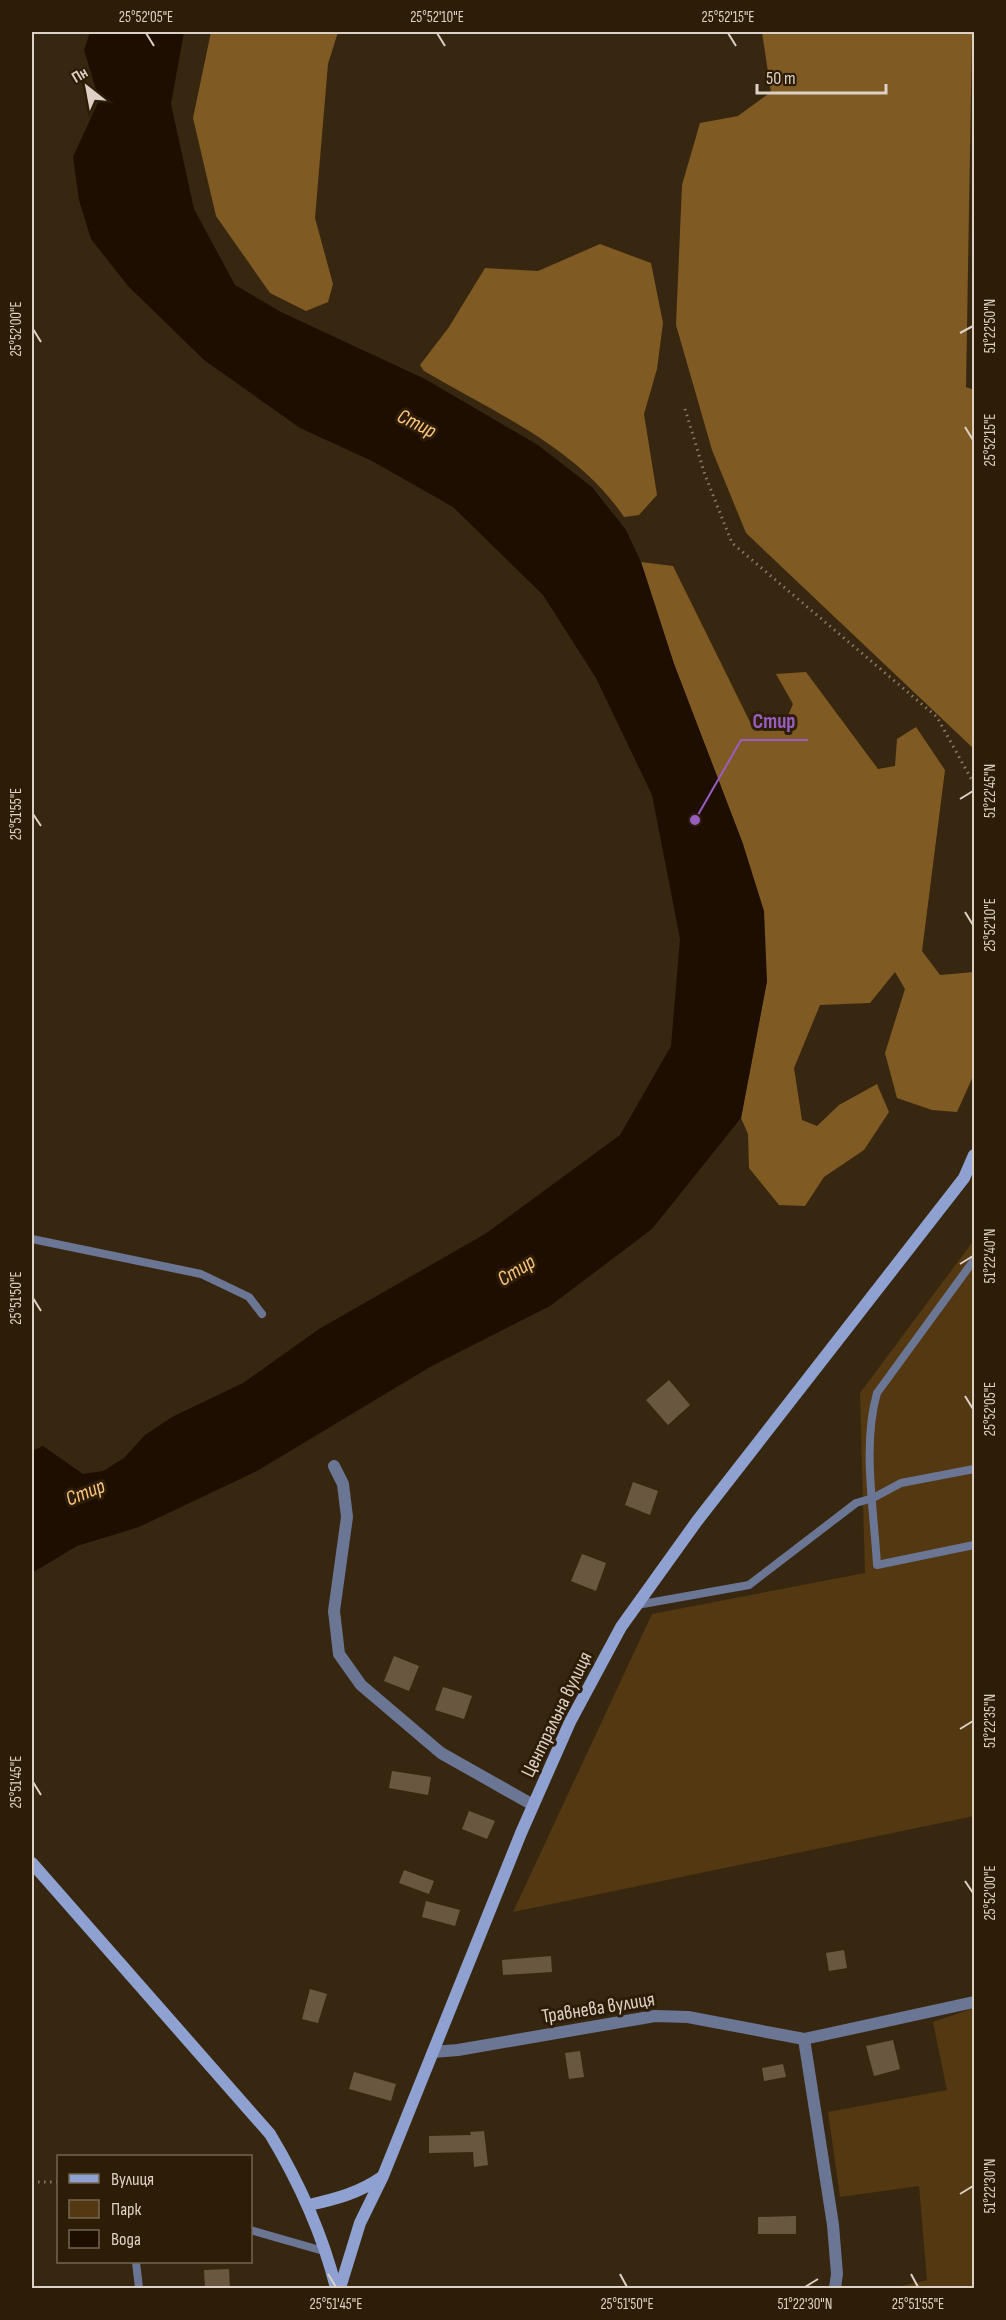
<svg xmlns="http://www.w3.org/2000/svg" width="1006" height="2320" font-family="'Sofia Sans Condensed',sans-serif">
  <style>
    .green { fill: #533811 }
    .forest { fill: #7f5a23 }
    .water { fill: #1d0e00 }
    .building { fill: #6a573f }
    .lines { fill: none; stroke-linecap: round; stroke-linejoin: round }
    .path { stroke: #897b69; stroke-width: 3; stroke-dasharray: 1.5 4.5; stroke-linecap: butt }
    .lane { stroke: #6a7694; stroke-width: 8 }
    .street { stroke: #6a7694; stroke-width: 12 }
    .secondary { stroke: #8ea1d0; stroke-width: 12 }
    .ticks { fill: none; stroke: #dcd1c4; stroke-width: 2 }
    .labels { text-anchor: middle; stroke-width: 6; stroke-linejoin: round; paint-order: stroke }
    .street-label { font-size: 20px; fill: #dcd1c4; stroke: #2d1d06 }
    .water-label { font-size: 21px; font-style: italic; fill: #fcc67d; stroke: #2d1d06 }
    .leader { fill: none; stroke: #985ec0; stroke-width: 2 }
    .callout-dot { fill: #985ec0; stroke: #2d1d06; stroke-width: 2 }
    .callout-label { font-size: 21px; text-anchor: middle; font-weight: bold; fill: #985ec0; stroke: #2d1d06; stroke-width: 6; stroke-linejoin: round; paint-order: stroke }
    .neatline { fill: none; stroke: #dcd1c4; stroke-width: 2 }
    .ticks-label { font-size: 15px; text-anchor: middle; fill: #dcd1c4 }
  </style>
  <rect width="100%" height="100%" fill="#382710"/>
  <g class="green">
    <path d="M974 1240V1816L513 1912 652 1614 865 1573 860 1393Z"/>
    <path d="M974 2008V2288H893L927 2280 919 2186 840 2197 828 2112 947 2090 933 2022Z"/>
  </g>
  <g class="forest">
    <path d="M211 32H338L328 64 315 218 333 284 328 302 306 311 270 293 216 216 193 118Z"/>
    <path d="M762 32H972L966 387 974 390V749L746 533 712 450 676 325 682 185 700 123 738 116 771 92Z"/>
    <path d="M600 244 651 263 663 323 657 369 644 414 657 495 639 515 624 517C578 448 494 412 424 371L420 365 449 327 485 268 538 271Z"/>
    <path d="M641 562 673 566 752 726 783 727 793 704 776 674 806 672 878 769 895 766 897 739 916 727 945 770 922 951 940 975 974 972V1074L957 1112 932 1110 897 1098 885 1053 905 989 895 972 870 1003 820 1005 794 1068 802 1120 817 1126 839 1105 877 1084 889 1112 864 1150 824 1177 805 1206 779 1205 749 1168 748 1134 741 1118 767 981 743 844 674 664Z"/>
  </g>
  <path class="water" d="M90 32H184L171 104 194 209 235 285 281 312 425 379 538 445 592 487 626 530 641 562 674 664 743 844 764 911 767 981 741 1118 652 1229 550 1306 430 1367 257 1471 139 1527 77 1546 32 1573V1451L43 1446 83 1474 103 1471 124 1458 145 1435 172 1417 243 1383 319 1329 485 1234 620 1135 671 1046 680 939 652 795 596 678 543 595 453 507 372 461 300 428 204 360 128 286 91 239 79 200 73 157 99 100 84 50Z"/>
  <g class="building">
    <path d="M669 1380 690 1405 668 1425 646 1400Z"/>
    <path d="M633 1482 658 1491 650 1515 625 1505Z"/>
    <path d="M582 1554 606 1563 596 1591 571 1581Z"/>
    <path d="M394 1656 419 1666 409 1691 384 1681Z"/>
    <path d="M443 1687 472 1696 464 1719 435 1710Z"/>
    <path d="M392 1771 431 1777 428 1795 389 1788Z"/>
    <path d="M469 1811 495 1821 487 1839 462 1829Z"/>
    <path d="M404 1870 434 1881 429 1894 399 1883Z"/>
    <path d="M426 1901 460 1910 455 1926 422 1917Z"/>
    <path d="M844 1950 847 1968 829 1971 826 1953Z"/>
    <path d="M551 1956 552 1972 503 1975 502 1960Z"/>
    <path d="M310 1989 327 1994 318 2023 302 2019Z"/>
    <path d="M893 2040 900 2069 874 2076 866 2046Z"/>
    <path d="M580 2051 584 2077 569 2079 565 2053Z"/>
    <path d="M783 2064 786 2077 764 2081 762 2068Z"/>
    <path d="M354 2072 396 2084 391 2101 349 2089Z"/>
    <path d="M484 2131 488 2165 474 2167 473 2152 429 2153V2136L471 2135 470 2132Z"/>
    <path d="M796 2216V2234H758V2217Z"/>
    <path d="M229 2269 230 2289H205L204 2270Z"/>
  </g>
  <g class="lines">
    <g class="path">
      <path d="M685 409 705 475 732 543 937 717 974 784"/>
      <path d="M32 2182H58"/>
    </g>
    <g class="lane">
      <path d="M32 1239 201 1274 249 1297 262 1314"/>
      <path d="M974 1260 877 1393C862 1445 874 1511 877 1565L974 1545"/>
      <path d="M637 1605 749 1585 856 1503 873 1498 901 1483 974 1469"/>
      <path d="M250 2230 327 2252"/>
      <path d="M136 2262 139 2288"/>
    </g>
    <g class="street">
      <path d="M334 1466 343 1484 347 1517 334 1611 339 1654 361 1685 441 1753 533 1805"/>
      <path d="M804 2039 833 2225 837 2274 835 2288"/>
      <path d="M433 2052 458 2050 655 2016 688 2017 804 2039 974 2002"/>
    </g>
    <g class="secondary">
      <path d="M32 1863 270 2134C300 2184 322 2232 336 2288"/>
      <path d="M309 2205C336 2199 359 2193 382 2177"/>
      <path d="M340 2288 360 2223 383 2176 521 1833 570 1722 621 1627 697 1521 964 1178 974 1155"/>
    </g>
  </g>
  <path class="ticks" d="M146 33 154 46M437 33 445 46M728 33 736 46M33 329 41 342M960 333 973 326M965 427 973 440M960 799 973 791M33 814 41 826M965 912 973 925M960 1264 973 1256M33 1298 41 1311M965 1396 973 1409M960 1729 973 1721M33 1782 41 1795M965 1881 973 1893M960 2194 973 2186M328 2274 336 2287M620 2274 627 2287M911 2274 918 2287M805 2287 818 2279"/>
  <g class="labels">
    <g class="street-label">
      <text transform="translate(556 1714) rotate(-64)" y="7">Центральна вулиця</text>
      <text transform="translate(598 2007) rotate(-9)" y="7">Травнева вулиця</text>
    </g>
    <g class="water-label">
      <text transform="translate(417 423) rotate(26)" y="7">Стир</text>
      <text transform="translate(516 1270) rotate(-32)" y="7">Стир</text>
      <text transform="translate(85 1492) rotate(-22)" y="7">Стир</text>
    </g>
  </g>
  <path class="leader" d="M695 820L741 740H808"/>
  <circle class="callout-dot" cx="695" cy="820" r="6"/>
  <g class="callout-label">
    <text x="774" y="728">Стир</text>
  </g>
  <rect width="1006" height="2320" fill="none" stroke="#2d1d06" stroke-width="66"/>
  <rect x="57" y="2155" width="195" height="108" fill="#2d1d06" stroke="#736552" stroke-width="1.5"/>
  <rect x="69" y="2174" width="30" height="9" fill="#8ea1d0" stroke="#736552" stroke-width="1.5"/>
  <text x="111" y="2185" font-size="18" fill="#dcd1c4">Вулиця</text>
  <rect x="69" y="2200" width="30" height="18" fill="#533811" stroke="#736552" stroke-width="1.5"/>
  <text x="111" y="2215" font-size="18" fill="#dcd1c4">Парк</text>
  <rect x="69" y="2230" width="30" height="18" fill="#1d0e00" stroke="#736552" stroke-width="1.5"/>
  <text x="111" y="2245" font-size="18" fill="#dcd1c4">Вода</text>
  <g transform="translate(87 87) rotate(329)" stroke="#2d1d06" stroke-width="4.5" paint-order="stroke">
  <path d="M0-4.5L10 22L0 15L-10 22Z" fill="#dcd1c4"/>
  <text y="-9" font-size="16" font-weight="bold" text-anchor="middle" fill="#dcd1c4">Пн</text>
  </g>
  <path d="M757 84v9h129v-9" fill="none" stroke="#dcd1c4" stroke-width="3"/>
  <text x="766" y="84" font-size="18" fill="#dcd1c4" stroke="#2d1d06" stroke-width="4.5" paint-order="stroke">50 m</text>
  <rect x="33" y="33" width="940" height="2254" class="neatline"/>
  <g class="ticks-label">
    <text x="146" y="22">25°52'05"E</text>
    <text x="437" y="22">25°52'10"E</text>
    <text x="728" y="22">25°52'15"E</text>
    <text transform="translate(990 326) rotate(-90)" y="5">51°22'50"N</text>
    <text transform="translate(16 329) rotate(-90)" y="5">25°52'00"E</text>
    <text transform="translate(990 440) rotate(-90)" y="5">25°52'15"E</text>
    <text transform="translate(990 791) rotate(-90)" y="5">51°22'45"N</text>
    <text transform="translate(16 814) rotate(-90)" y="5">25°51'55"E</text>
    <text transform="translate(990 925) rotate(-90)" y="5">25°52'10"E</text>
    <text transform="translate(990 1256) rotate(-90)" y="5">51°22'40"N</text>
    <text transform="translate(16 1298) rotate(-90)" y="5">25°51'50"E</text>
    <text transform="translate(990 1409) rotate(-90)" y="5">25°52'05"E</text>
    <text transform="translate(990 1721) rotate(-90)" y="5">51°22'35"N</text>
    <text transform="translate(16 1782) rotate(-90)" y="5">25°51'45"E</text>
    <text transform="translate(990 1893) rotate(-90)" y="5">25°52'00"E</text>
    <text transform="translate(990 2186) rotate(-90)" y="5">51°22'30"N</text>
    <text x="336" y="2309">25°51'45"E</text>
    <text x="627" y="2309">25°51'50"E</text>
    <text x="805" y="2309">51°22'30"N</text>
    <text x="918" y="2309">25°51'55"E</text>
  </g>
</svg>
